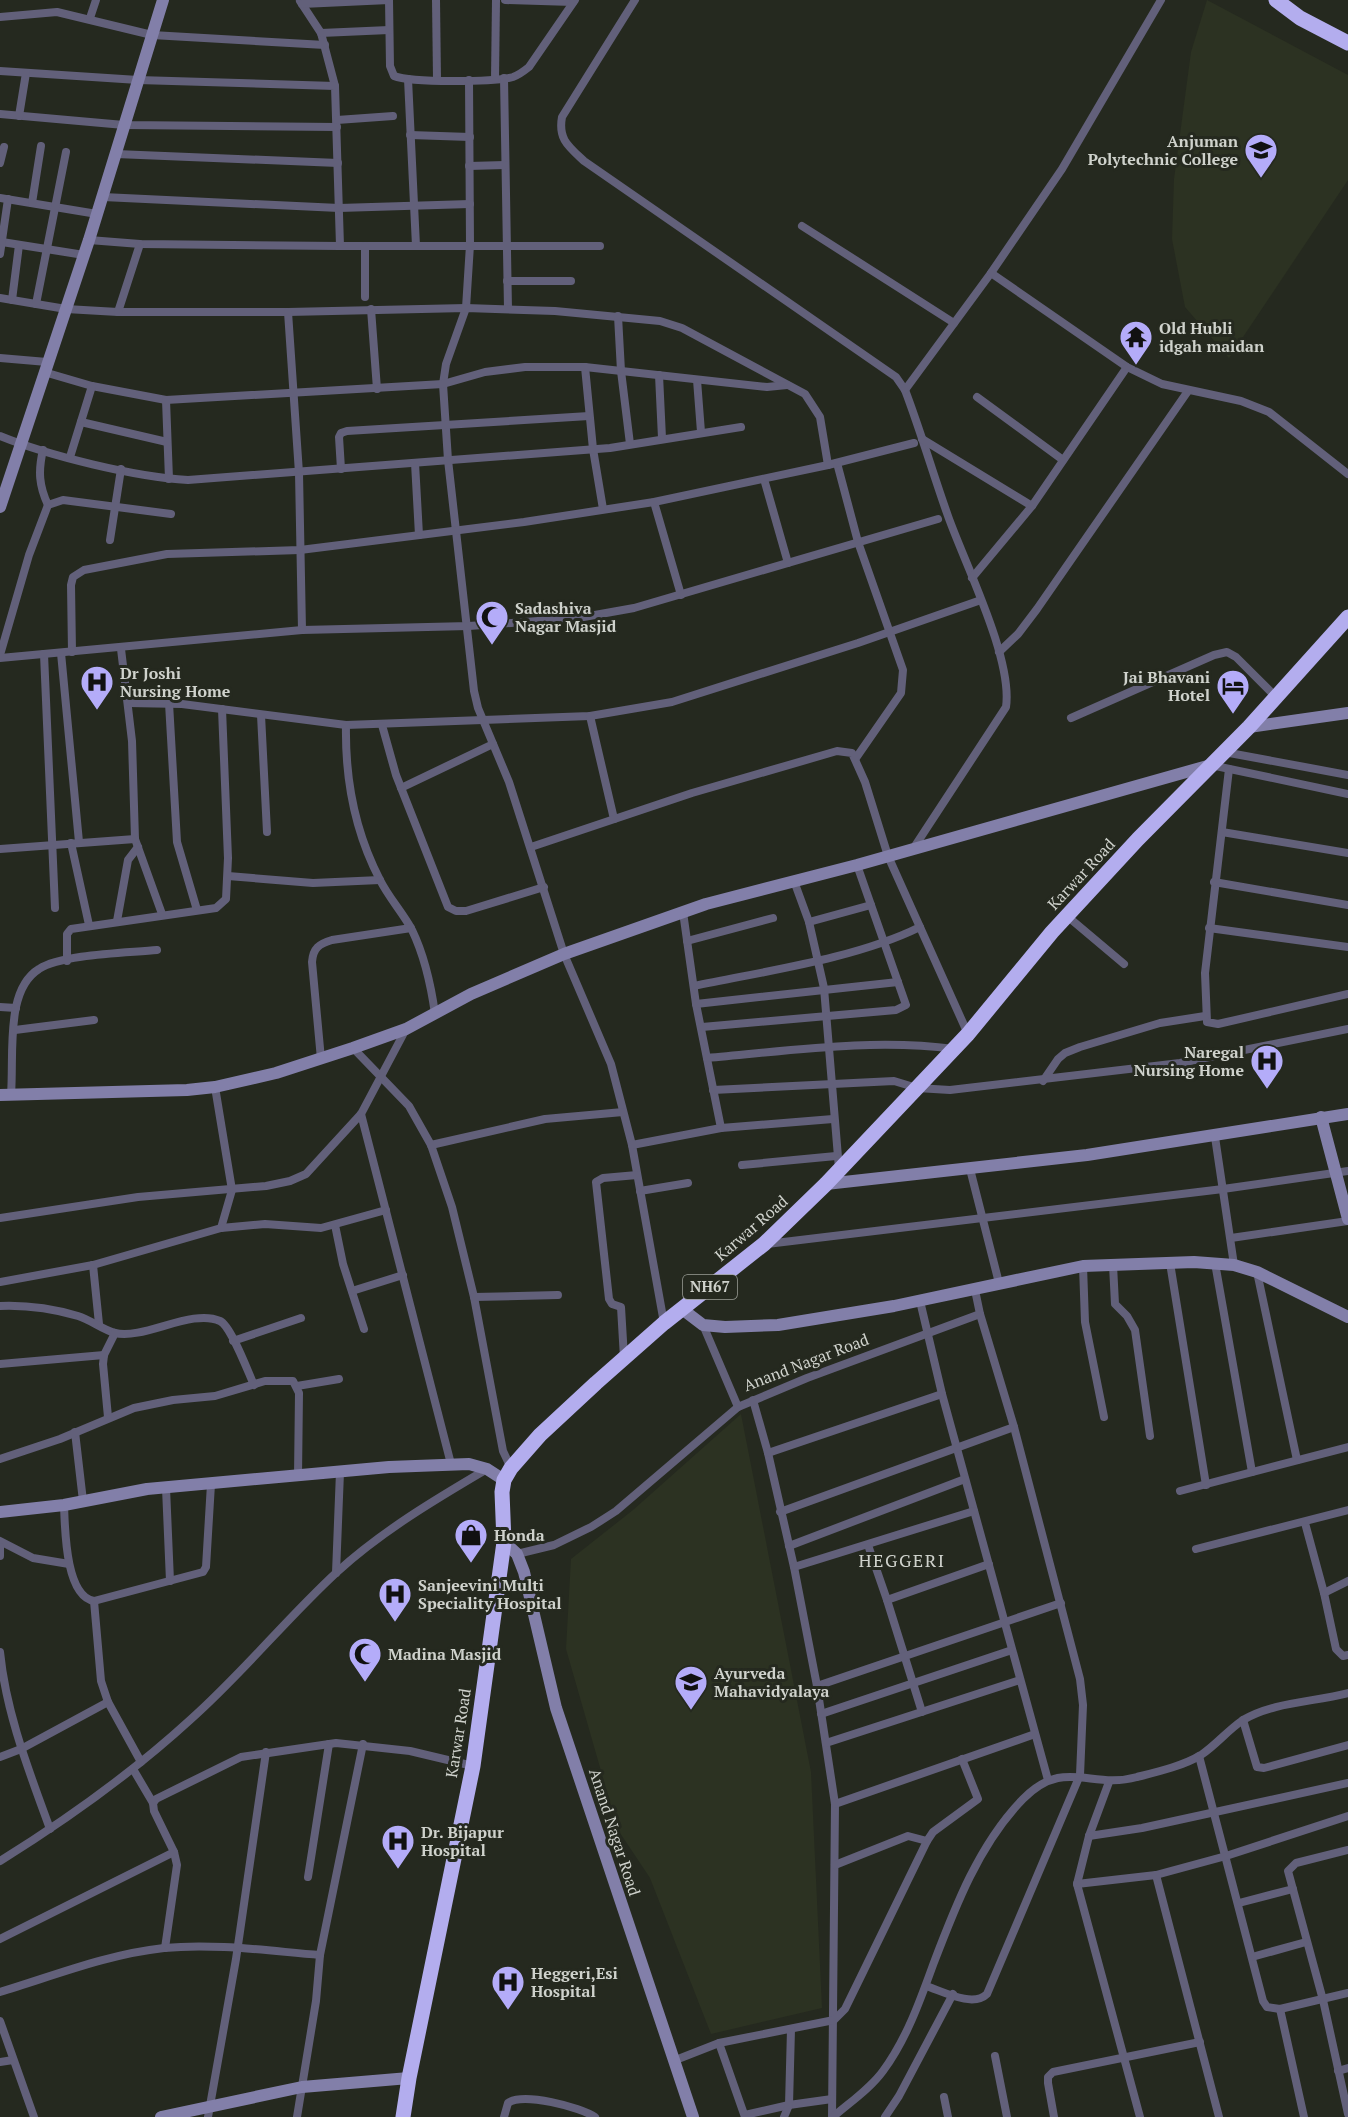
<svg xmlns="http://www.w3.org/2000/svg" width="1348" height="2117" font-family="'PT Serif',serif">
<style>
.built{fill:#2c3222}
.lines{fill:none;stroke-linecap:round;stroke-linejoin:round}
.street{stroke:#62607a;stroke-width:8}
.secondary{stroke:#827fa9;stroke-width:12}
.highway{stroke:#b3adee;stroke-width:15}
.labels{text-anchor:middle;stroke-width:6;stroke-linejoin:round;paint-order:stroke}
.shield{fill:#25291f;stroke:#9c9f98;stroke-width:1.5}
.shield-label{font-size:15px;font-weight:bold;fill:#cfd2cc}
.poi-label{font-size:16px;font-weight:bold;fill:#cfd2cc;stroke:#25291f;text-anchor:start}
.street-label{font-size:16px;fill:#cfd2cc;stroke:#25291f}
.neighbourhood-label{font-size:18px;letter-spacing:1.5px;fill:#cfd2cc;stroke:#25291f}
</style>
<rect width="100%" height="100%" fill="#25291f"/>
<!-- built -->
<g class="built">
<path d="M1207 0 1348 75V180L1229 358 1185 307 1172 239 1174 179 1191 52Z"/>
<path d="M741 1414 811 1772 822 2008 711 2034 650 1878 618 1830 566 1649 571 1559 633 1510Z"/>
</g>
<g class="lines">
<!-- street -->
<g class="street">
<path d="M436 0 437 79"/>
<path d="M505 0 573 2"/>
<path d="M635 0 562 117C558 139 568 146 584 161L896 377 905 390C921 432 933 474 948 516 965 564 1013 659 1006 707L913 849"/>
<path d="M300 1 321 33 335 86"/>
<path d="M302 4 389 0 390 66 394 76C411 83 495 82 513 77 519 75 524 71 529 67L575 0"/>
<path d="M0 17 57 12 152 35 325 45"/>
<path d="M90 18 96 0"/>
<path d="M321 33 389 30"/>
<path d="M0 71 138 80 335 86 340 246"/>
<path d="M504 78 508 309"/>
<path d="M408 79 416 246"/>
<path d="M495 79 496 0"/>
<path d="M469 80 470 245 466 308 446 364 443 384 448 460 474 691 478 708 509 782 564 954 611 1064 632 1145 664 1323"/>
<path d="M0 114 124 125 337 127"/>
<path d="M19 116 26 73"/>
<path d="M337 120 393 116"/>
<path d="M410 135 470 137"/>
<path d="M116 154 338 163"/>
<path d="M0 163 4 147"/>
<path d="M469 166 505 165"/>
<path d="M103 197 339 208 470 204"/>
<path d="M0 198 97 214"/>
<path d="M32 203 41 146"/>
<path d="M802 226 954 323"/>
<path d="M89 240 140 244 340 246H600"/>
<path d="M2 242 84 255"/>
<path d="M365 246V297"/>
<path d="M0 254 8 199"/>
<path d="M991 273 1127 367 1162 384 1241 401 1269 412 1348 474"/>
<path d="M507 281H571"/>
<path d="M0 298 66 309 118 312H288L466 308 555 311 660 321 682 328 805 394 820 417 828 465"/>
<path d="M12 300 19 245"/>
<path d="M36 304 66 152"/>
<path d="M371 309 377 389"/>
<path d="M118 312 140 244"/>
<path d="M288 312 299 473 302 630"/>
<path d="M618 316 621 371 630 444"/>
<path d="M0 358 47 362"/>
<path d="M585 367 593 449 603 509"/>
<path d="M44 372 92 386 166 400 443 384 485 372 525 367H585L767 387 787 385"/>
<path d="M659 375 662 438"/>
<path d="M697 380 701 432"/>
<path d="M905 390 991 273 1062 169 1161 0"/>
<path d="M977 397 1063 460"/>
<path d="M166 400 169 479"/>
<path d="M81 422 167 442"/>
<path d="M0 436C49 456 135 477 188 480L610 448 741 427"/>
<path d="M922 439 1032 506"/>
<path d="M43 450C38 471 39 486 48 505"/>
<path d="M70 457 92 386"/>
<path d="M415 463 419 535"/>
<path d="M837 463 858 542 903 670 901 693 856 758"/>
<path d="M341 469 339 437 341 433 347 431 589 416"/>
<path d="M764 479 788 563"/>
<path d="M654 502 681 595"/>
<path d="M110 540 121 469"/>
<path d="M972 578 1032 506 1127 367"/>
<path d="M121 649 132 741 135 839 162 914"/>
<path d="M72 652 71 585 73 577 84 570 167 554 300 550 524 522 654 502 828 465 914 443"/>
<path d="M999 652 1018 634 1037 609 1188 391"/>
<path d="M61 653 79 842"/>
<path d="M44 654 55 908"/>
<path d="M0 655 29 555 48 505 63 500 171 514"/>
<path d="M0 658 302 630 469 626 578 618 634 608 938 519"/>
<path d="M128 703 182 704 346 725 590 716 672 702 858 643 981 600"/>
<path d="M169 703 177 842 197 910"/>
<path d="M261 715 267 832"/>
<path d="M590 716 614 819"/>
<path d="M1071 718 1214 655 1227 652 1236 657 1276 697"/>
<path d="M346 725C345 779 355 832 380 880 389 898 403 913 412 930 425 957 431 985 435 1014"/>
<path d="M382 725 396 775 448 907 456 911H466L544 887"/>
<path d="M1224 752 1348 775"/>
<path d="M1211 765 1348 794"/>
<path d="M1229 769 1205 973 1207 1022 1218 1024 1348 994"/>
<path d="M401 788 493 744"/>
<path d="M1222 832 1348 853"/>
<path d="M71 843 89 925"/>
<path d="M531 847 692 793 837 751 852 753 865 782 888 856 968 1034"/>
<path d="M0 849 135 839"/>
<path d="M228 876 313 883 380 880"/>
<path d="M794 881 809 922 824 988 839 1169"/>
<path d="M1214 882 1348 905"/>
<path d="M683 912 696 1004 721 1128"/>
<path d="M1067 916 1124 964"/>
<path d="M117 921 128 860 138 847"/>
<path d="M809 922 871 905"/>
<path d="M1209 928 1348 947"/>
<path d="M687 941 773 918"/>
<path d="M67 961V934L71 929 216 908 226 899 228 858 222 709"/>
<path d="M694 986C765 971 855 959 920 927"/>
<path d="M696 1004 898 982"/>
<path d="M0 1007 16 1008"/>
<path d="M702 1027 896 1010 906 1005 857 865"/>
<path d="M15 1030 94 1020"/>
<path d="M353 1048 409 1106 431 1145 452 1207 474 1297 503 1451 511 1468"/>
<path d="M707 1058C788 1051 873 1038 954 1049"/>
<path d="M321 1059 312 962C313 948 319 944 332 940L411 928"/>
<path d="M1043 1081 1058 1059 1065 1053 1080 1047 1160 1023 1205 1016"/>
<path d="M215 1087 232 1190 221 1228"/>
<path d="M713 1090 894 1081 917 1088 950 1090 1180 1063 1348 1029"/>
<path d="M11 1095C13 1067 10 1035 16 1007 19 993 26 977 39 969 62 954 128 953 157 950"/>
<path d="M361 1114 451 1464"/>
<path d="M1215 1137 1234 1265"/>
<path d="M431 1145 545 1119 623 1112"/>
<path d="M632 1145 721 1128 833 1119"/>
<path d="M742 1165 836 1156"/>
<path d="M970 1169 999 1283"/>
<path d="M640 1191 688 1183"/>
<path d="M0 1218 138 1197 266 1186 290 1181 306 1174 361 1114 406 1029"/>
<path d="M335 1225 343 1264 364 1329"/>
<path d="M1231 1238 1348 1221"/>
<path d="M767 1244 1223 1189 1348 1171"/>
<path d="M1170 1263 1206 1485"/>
<path d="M1215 1263 1252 1472"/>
<path d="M93 1265 99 1324"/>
<path d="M1113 1265 1115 1304 1127 1316 1135 1330 1150 1436"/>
<path d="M1083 1266 1085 1322 1104 1417"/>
<path d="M1257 1272 1297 1460"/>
<path d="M0 1282 93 1265 221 1228 265 1224 321 1228 386 1210"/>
<path d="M352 1291 403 1275"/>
<path d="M474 1297 558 1295"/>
<path d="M920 1301 942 1394 1048 1780"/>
<path d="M0 1306C25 1305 54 1309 78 1316 91 1320 103 1330 115 1333 144 1340 192 1308 220 1321 231 1326 248 1372 254 1385"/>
<path d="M703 1325 738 1407"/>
<path d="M233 1341 301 1318"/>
<path d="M624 1358 621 1307 612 1304 609 1299 596 1182 603 1178 637 1175"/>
<path d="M0 1364 104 1355"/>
<path d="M297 1386 339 1379"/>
<path d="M753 1400 768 1453 794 1567 817 1686 835 1804 832 2117"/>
<path d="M108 1417 103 1364 104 1355 115 1333"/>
<path d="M75 1432 83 1501"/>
<path d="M768 1453 942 1394"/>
<path d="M0 1459 60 1439 134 1408 173 1400 215 1396 265 1381H293L299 1393 298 1476"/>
<path d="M166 1488 170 1581"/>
<path d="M1180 1491 1348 1447"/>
<path d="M64 1505C65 1527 65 1596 94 1601L203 1572 206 1567 211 1484"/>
<path d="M780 1512 1014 1427"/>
<path d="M1305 1523 1324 1593 1336 1649 1343 1656 1348 1655"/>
<path d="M0 1541 33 1558 69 1564"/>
<path d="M868 1545 887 1600 989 1564"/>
<path d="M789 1546 965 1479"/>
<path d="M0 1547V1556"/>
<path d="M1196 1549 1348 1510"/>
<path d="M517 1554 554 1545 591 1527 616 1511 738 1407 807 1378 980 1314 975 1290"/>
<path d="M794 1567 974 1511"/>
<path d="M336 1573 340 1472"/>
<path d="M1324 1593 1348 1581"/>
<path d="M887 1600 922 1712"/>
<path d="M94 1601 101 1681 108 1702 141 1762"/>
<path d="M0 1652C6 1713 29 1771 50 1829"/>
<path d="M817 1686 1061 1603"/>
<path d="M821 1714 1012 1650"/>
<path d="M1243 1720 1257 1767 1264 1768 1348 1745"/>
<path d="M826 1743 1020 1680"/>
<path d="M1199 1756 1263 2001 1267 2007 1280 2009 1348 1993"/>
<path d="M0 1757 21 1749 108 1702"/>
<path d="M133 1769 153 1803"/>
<path d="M1109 1782 1089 1836 1077 1884 1140 2117"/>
<path d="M835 1804 1035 1734"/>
<path d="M1089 1836 1142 1828 1348 1783"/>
<path d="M1348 1850 1296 1863 1288 1871 1323 2000 1348 2114"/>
<path d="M0 1861C66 1820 132 1773 190 1720 242 1674 286 1619 337 1572 382 1531 436 1499 487 1469"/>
<path d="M835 1865 908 1836 927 1841"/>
<path d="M1156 1875 1219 2117"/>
<path d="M308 1877 329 1744"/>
<path d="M1077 1884 1156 1875 1226 1856 1348 1816"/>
<path d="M1239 1903 1293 1889"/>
<path d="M0 1939 174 1852"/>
<path d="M165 1948 177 1865 174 1852 154 1811 153 1803 156 1799 241 1757 336 1743 410 1751 473 1766"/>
<path d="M1252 1957 1306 1942"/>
<path d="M926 1986C942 1991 973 2008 987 1994L1080 1775 1083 1705 1080 1679 1014 1427 980 1314"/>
<path d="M0 1992C53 1976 108 1954 164 1948 215 1943 269 1951 320 1955"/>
<path d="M1280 2009 1304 2117"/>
<path d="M0 2021 34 2117"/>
<path d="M719 2043 745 2117"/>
<path d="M995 2056 1007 2117"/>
<path d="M673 2061 719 2043 834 2020 845 2009 927 1841 933 1832 978 1799 962 1759"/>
<path d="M0 2062 13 2060"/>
<path d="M1338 2071 1348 2068"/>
<path d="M944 2097 948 2117"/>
<path d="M745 2115 789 2105 832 2099"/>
<path d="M208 2117 236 1959 266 1752"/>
<path d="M297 2117 316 2001 320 1955 363 1744"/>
<path d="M504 2117 508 2103C523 2092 580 2107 595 2117"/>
<path d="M784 2117 789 2105 791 2029"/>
<path d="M833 2117C849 2103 870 2089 883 2071 906 2040 920 2001 933 1965 955 1907 979 1844 1023 1799 1064 1757 1091 1790 1137 1777 1157 1772 1183 1766 1201 1755 1216 1745 1228 1730 1243 1720 1273 1702 1314 1702 1348 1693"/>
<path d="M885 2117 899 2096 953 1994"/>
<path d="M1054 2117 1048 2083V2077L1053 2072 1200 2042"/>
</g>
<!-- secondary -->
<g class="secondary">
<path d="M0 507 89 240 163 0"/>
<path d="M1249 727 1348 713"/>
<path d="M0 1095 187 1090 215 1087 276 1073 353 1048 406 1029 471 994 564 954 706 904 857 865 1211 765"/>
<path d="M1321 1117 1348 1219"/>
<path d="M826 1184 1087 1155 1348 1114"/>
<path d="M682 1309 703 1325 725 1327 778 1325 894 1306 1083 1266 1194 1262 1234 1265 1257 1272 1348 1317"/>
<path d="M0 1512 64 1505 147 1489 389 1467 469 1464 487 1469 504 1480"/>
<path d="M504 1542 517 1554 524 1572 556 1708 693 2117"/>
<path d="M161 2117 302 2087 409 2078"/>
</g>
<!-- highway -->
<g class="highway">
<path d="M1276 0 1300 18 1348 43"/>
<path d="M403 2117 409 2078 473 1766 504 1542 502 1492 504 1480 511 1468 540 1435 596 1383 664 1323 764 1244 826 1184 968 1034 1052 932 1138 839 1249 727 1348 617"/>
</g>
</g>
<!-- icons -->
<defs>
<g id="university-pin" transform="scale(1.725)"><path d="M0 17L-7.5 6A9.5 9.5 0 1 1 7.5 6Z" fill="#b4acf9" stroke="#25291f"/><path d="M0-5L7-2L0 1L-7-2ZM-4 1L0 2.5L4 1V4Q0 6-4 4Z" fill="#111"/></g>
<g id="temple-pin" transform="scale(1.725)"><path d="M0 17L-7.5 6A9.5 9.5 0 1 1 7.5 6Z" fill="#b4acf9" stroke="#25291f"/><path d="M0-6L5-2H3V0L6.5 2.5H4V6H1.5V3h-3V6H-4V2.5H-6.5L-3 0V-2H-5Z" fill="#111"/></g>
<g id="mosque-pin" transform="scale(1.725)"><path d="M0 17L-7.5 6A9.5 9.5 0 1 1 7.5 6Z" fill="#b4acf9" stroke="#25291f"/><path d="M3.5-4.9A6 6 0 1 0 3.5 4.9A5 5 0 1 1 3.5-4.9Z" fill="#111"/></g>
<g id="hospital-pin" transform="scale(1.725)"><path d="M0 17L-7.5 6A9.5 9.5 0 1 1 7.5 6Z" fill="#b4acf9" stroke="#25291f"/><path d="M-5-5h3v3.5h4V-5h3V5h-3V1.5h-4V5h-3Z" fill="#111"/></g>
<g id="hotel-pin" transform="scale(1.725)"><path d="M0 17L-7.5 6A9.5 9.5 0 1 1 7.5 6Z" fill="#b4acf9" stroke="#25291f"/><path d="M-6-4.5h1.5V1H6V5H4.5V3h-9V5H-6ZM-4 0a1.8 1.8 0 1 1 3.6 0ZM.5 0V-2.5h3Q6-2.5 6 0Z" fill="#111"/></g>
<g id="shop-pin" transform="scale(1.725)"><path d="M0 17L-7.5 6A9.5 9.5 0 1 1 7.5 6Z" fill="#b4acf9" stroke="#25291f"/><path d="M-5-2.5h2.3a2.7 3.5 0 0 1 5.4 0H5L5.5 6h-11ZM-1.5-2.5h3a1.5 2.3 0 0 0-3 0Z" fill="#111"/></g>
</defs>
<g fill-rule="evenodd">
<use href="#university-pin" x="1261" y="150"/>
<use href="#temple-pin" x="1136" y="337"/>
<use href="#mosque-pin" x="492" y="617"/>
<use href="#hospital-pin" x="97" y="682"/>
<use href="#hotel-pin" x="1233" y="686"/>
<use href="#hospital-pin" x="1267" y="1061"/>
<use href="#shop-pin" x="471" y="1535"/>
<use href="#hospital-pin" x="395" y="1594"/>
<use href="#mosque-pin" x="365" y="1654"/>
<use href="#university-pin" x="691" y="1682"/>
<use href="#hospital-pin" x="398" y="1841"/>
<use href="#hospital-pin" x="508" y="1982"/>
</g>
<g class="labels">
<!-- shield labels -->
<rect class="shield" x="683" y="1275" width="54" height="24" rx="4.5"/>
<g class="shield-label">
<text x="710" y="1292">NH67</text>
</g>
<!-- poi labels -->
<g class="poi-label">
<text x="1238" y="147" text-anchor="end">Anjuman<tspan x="1238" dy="18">Polytechnic College</tspan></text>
<text x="1159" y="334">Old Hubli<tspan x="1159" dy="18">idgah maidan</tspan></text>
<text x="515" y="614">Sadashiva<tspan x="515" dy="18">Nagar Masjid</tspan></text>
<text x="120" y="679">Dr Joshi<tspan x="120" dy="18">Nursing Home</tspan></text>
<text x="1210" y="683" text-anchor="end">Jai Bhavani<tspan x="1210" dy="18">Hotel</tspan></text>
<text x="1244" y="1058" text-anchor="end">Naregal<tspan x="1244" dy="18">Nursing Home</tspan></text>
<text x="494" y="1541">Honda</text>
<text x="418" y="1591">Sanjeevini Multi<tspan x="418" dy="18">Speciality Hospital</tspan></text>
<text x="388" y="1660">Madina Masjid</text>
<text x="714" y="1679">Ayurveda<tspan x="714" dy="18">Mahavidyalaya</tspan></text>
<text x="421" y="1838">Dr. Bijapur<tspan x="421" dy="18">Hospital</tspan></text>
<text x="531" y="1979">Heggeri,Esi<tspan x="531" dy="18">Hospital</tspan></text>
</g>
<!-- street labels -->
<g class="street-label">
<text transform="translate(1081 874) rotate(-47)" y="6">Karwar Road</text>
<text transform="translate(751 1228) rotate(-41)" y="6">Karwar Road</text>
<text transform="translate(806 1362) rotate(-21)" y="6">Anand Nagar Road</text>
<text transform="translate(458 1733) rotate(-81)" y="6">Karwar Road</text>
<text transform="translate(615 1832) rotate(72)" y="6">Anand Nagar Road</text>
</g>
<!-- neighbourhood labels -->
<g class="neighbourhood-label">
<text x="902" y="1567">HEGGERI</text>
</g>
</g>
</svg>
